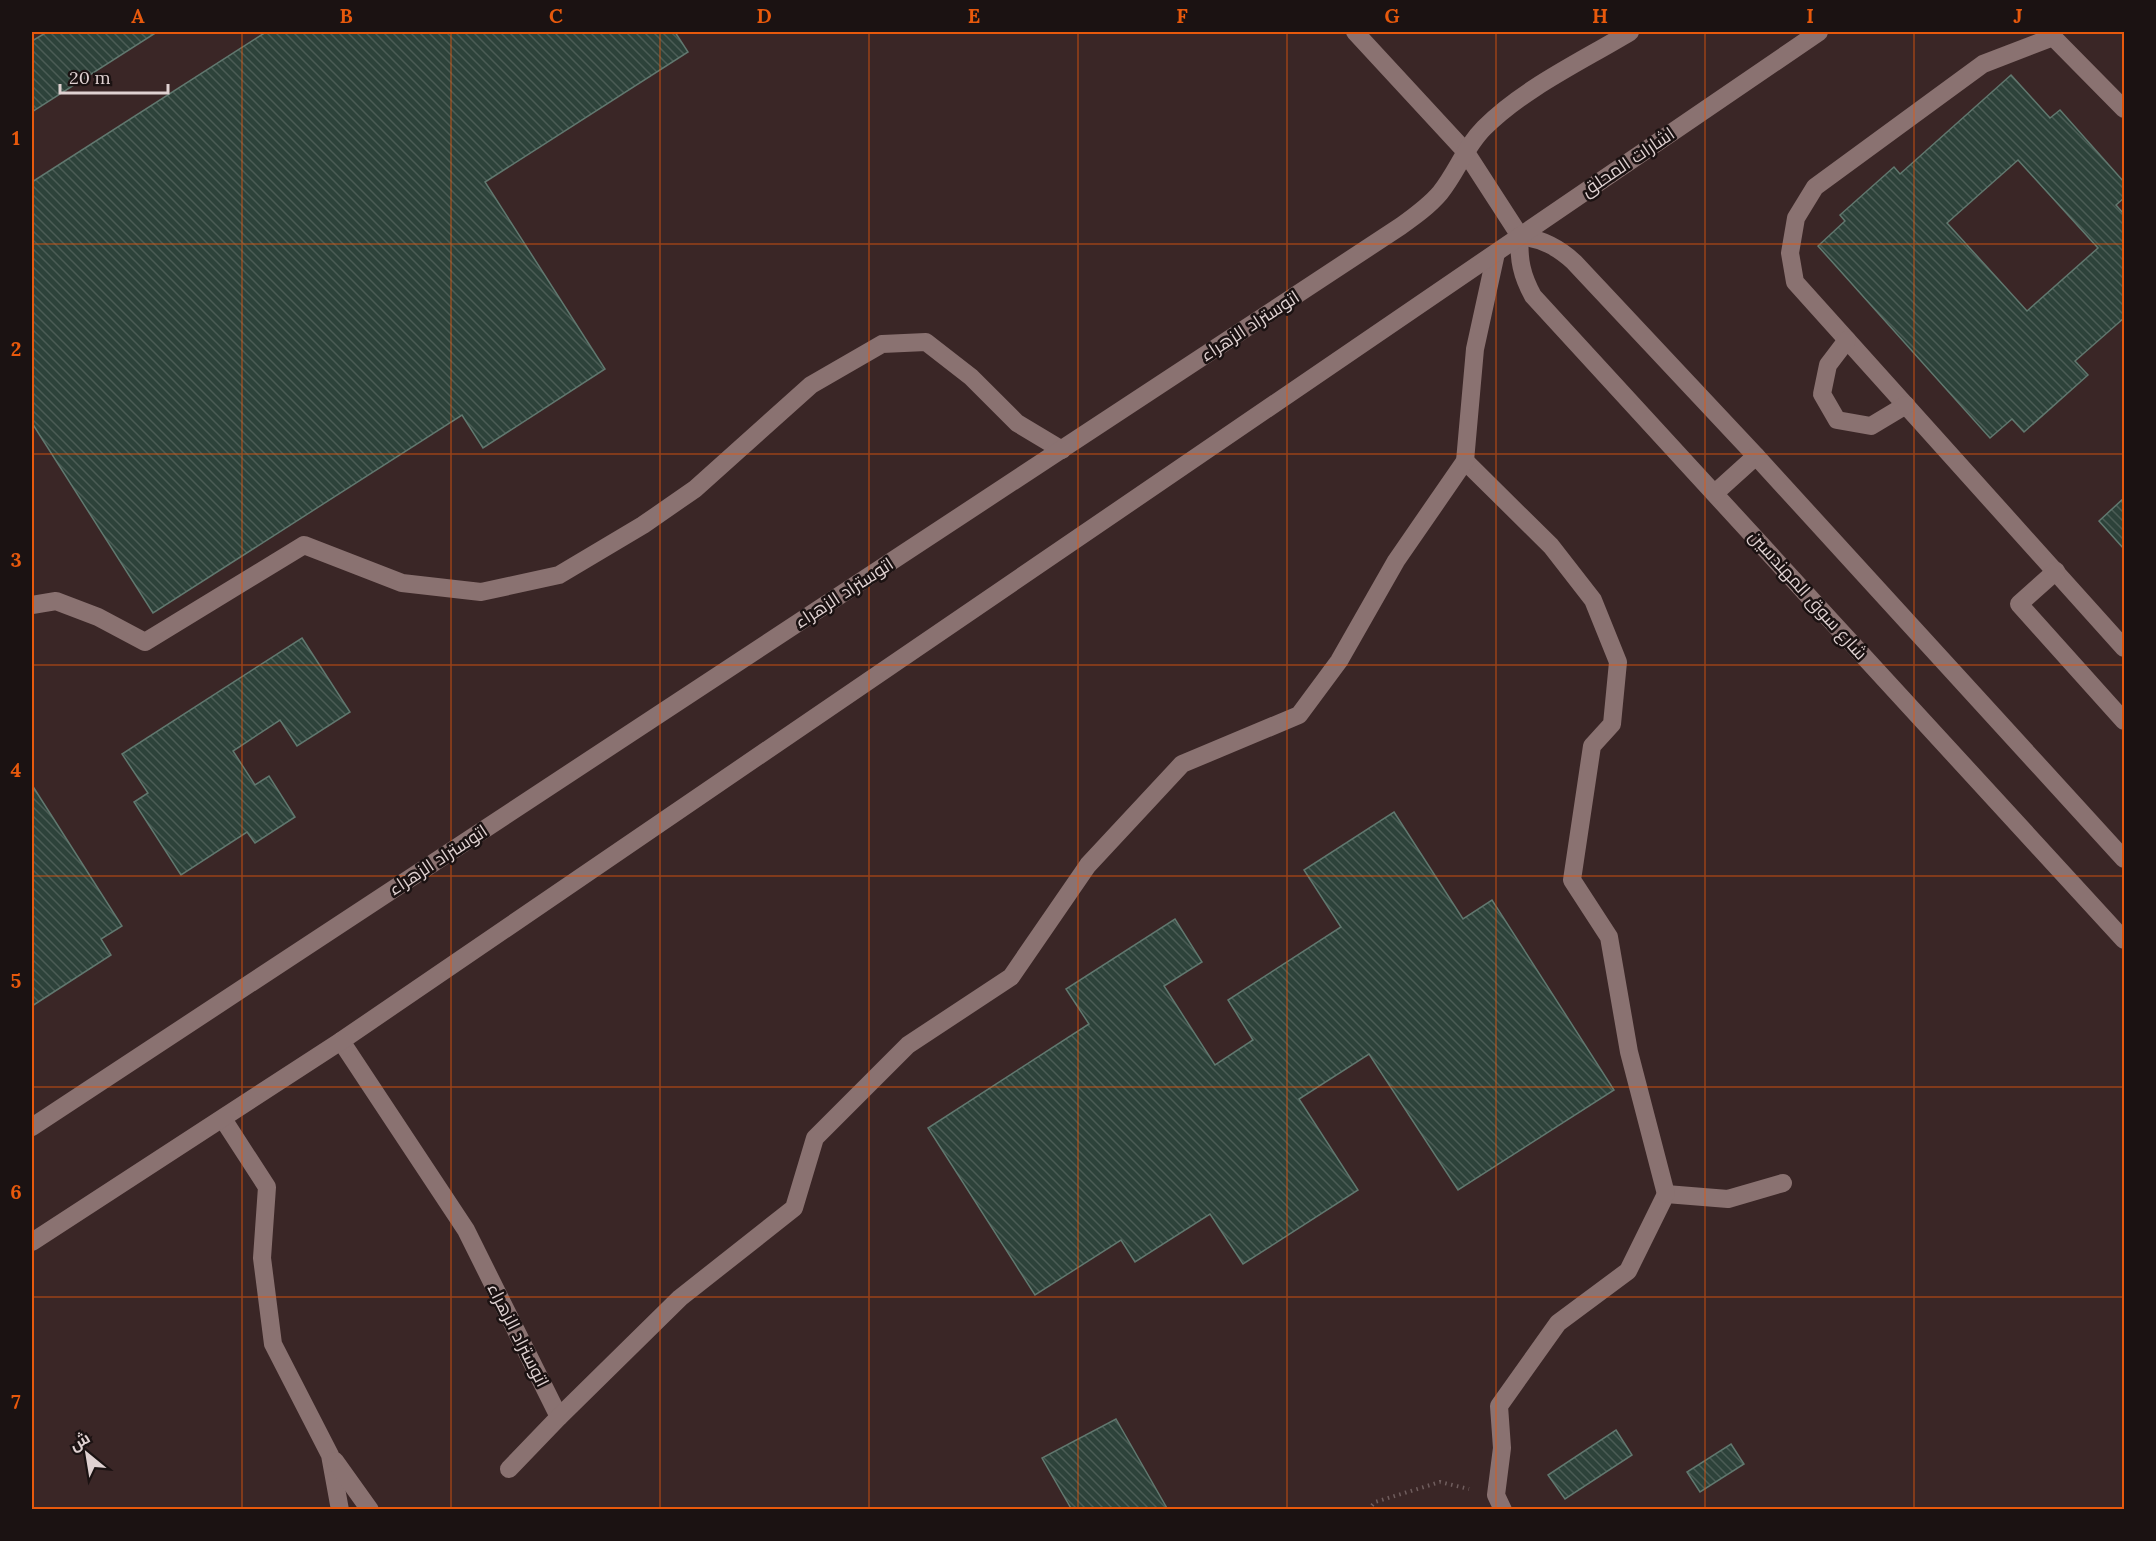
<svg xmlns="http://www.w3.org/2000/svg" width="2156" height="1541" font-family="Lora,Cairo,serif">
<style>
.building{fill:url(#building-back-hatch);stroke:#61786f;stroke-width:1.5;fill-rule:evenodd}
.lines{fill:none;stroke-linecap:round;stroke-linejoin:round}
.path{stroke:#705e5e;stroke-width:4;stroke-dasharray:1.5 4.5;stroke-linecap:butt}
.lane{stroke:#8a7271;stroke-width:18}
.street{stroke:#8a7271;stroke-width:18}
.secondary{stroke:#8a7271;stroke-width:18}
.grid{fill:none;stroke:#e8590c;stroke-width:1.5;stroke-opacity:0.55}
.labels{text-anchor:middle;stroke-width:5;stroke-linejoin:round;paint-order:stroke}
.street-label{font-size:18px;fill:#dfd1d1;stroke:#1b1212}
.neatline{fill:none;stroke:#e8590c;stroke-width:2}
.grid-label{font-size:20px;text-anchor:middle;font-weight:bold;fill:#e8590c}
</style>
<defs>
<pattern id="building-back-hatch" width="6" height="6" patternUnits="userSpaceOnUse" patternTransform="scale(1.5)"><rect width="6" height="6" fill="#2d423a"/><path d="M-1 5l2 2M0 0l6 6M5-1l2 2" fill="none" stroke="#4b5c55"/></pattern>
</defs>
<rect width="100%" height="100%" fill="#3a2626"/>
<!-- building -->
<g class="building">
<path d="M47 32H157L32 112V41Z"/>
<path d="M266 32H675L688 52 485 182 605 369 483 448 462 415 153 613 32 423V182Z"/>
<path d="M2011 75 2050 118 2060 110 2124 182V198L2116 205 2124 214V318L2075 361 2088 375 2024 432 2012 419 1990 438 1818 246 1845 221 1840 215 1894 167 1900 174ZM2018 160 2098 248 2027 311 1947 223Z"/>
<path d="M2124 498V549L2099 521Z"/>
<path d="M302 638 350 712 297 746 280 720 233 751 255 785 269 776 295 817 255 843 247 832 181 875 134 802 148 793 122 754Z"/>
<path d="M32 785 122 926 101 939 111 955 32 1006Z"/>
<path d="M1394 812 1463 919 1492 900 1614 1090 1458 1190 1369 1054 1299 1099 1358 1190 1243 1264 1210 1214 1135 1262 1121 1240 1035 1295 928 1128 1089 1024 1066 989 1175 919 1202 962 1164 986 1215 1065 1253 1040 1228 1000 1341 927 1304 870Z"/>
<path d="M1116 1419 1168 1510H1072L1042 1458Z"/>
<path d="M1616 1430 1632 1455 1565 1499 1548 1475Z"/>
<path d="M1731 1444 1744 1464 1700 1492 1687 1472Z"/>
</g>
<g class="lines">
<!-- path -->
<path class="path" d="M1368 1510 1375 1502 1440 1482 1469 1489"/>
<!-- lane -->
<g class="lane">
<path d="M2124 109 2053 37 1983 64 1815 187 1796 218 1790 253 1795 282 2124 648"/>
<path d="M223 1119 267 1187 262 1258 273 1344 330 1455 340 1510"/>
<path d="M335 1461 370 1510"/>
<path d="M1503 1510 1496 1495 1502 1448 1499 1406 1558 1323 1628 1271 1666 1194 1728 1199 1783 1183"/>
</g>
<!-- street -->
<g class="street">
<path d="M1847 340 1828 365 1822 394 1837 420 1871 426 1906 405"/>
<path d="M1465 461 1551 546 1593 600 1618 662 1612 724 1592 746 1572 880 1609 937 1629 1052 1666 1194"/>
<path d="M2056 571 2019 604 2124 721"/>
<path d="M32 605 56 601 98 617 145 642 304 545 402 583 481 592 559 575 643 525 695 489 811 385 882 344 926 342 971 377 1017 423 1062 450"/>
<path d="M341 1041 466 1230 559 1417"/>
<path d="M509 1469 559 1417 680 1298 794 1208 815 1138 908 1045 1011 977 1088 865 1182 764 1299 715 1339 661 1396 561 1465 461 1475 349 1496 253"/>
</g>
<!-- secondary -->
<g class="secondary">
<path d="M1355 32 1465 151 1520 236"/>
<path d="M1520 236C1518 259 1522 276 1533 296L2124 940"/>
<path d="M1520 236C1542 239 1558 247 1574 262L1756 456 2124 859"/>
<path d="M1715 493 1756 456"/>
<path d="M32 1127 1401 226C1415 216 1429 206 1440 193 1457 172 1465 147 1484 128 1524 88 1582 61 1630 32"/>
<path d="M32 1242 341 1041 1819 32"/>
</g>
</g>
<!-- grid -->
<path class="grid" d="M242 32V1510M451 32V1510M660 32V1510M869 32V1510M1078 32V1510M1287 32V1510M1496 32V1510M1705 32V1510M1914 32V1510M32 244H2124M32 454H2124M32 665H2124M32 876H2124M32 1087H2124M32 1297H2124"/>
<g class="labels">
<!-- street labels -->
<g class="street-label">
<text transform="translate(1628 162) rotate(-34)" y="6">اشارات المحلق</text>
<text transform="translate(1250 326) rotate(-33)" y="6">اتوستراد الزهراء</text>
<text transform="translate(844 593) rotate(-33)" y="6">اتوستراد الزهراء</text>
<text transform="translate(1808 595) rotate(48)" y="6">شارع سوق المهندسين</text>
<text transform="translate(438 860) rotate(-33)" y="6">اتوستراد الزهراء</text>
<text transform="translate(518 1335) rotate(63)" y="6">اتوستراد الزهراء</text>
</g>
</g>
<!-- border -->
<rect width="2156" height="1541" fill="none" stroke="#1b1212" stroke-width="66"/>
<!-- north arrow -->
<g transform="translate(87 1454) rotate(330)" stroke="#1b1212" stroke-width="4.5" paint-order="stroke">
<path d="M0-4.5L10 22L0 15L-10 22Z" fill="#dfd1d1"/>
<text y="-9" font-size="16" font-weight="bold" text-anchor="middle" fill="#dfd1d1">ش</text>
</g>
<!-- scale -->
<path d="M60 84v9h108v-9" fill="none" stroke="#dfd1d1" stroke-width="3"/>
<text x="69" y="84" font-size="18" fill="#dfd1d1" stroke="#1b1212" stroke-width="4.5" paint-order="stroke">20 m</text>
<rect x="33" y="33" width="2090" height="1475" class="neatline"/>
<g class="grid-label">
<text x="138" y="23">A</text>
<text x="346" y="23">B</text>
<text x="556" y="23">C</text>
<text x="764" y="23">D</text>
<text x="974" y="23">E</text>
<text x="1182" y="23">F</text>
<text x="1392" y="23">G</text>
<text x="1600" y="23">H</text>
<text x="1810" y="23">I</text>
<text x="2018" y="23">J</text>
<text x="16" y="145">1</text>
<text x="16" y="356">2</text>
<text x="16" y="567">3</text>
<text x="16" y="777">4</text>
<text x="16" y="988">5</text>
<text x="16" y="1199">6</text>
<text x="16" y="1409">7</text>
</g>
</svg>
